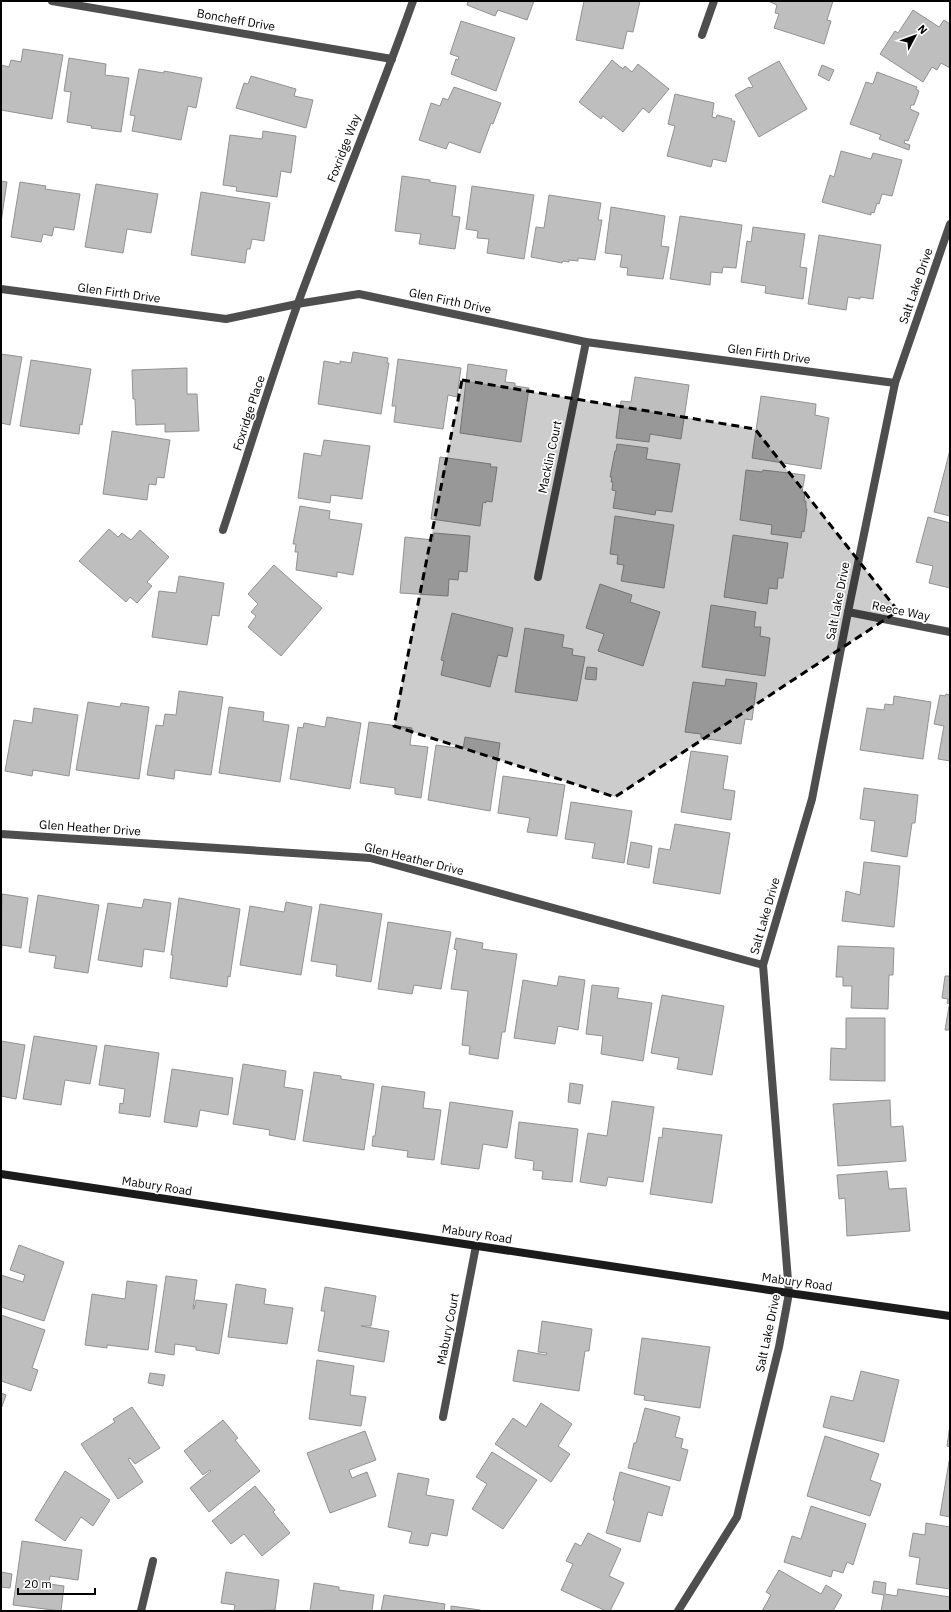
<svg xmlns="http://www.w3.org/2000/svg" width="951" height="1612" font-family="'IBM Plex Sans',sans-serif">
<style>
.building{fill:#bebebe;stroke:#929292}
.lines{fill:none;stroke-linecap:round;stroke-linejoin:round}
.street{stroke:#4e4e4e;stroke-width:8}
.secondary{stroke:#1b1b1b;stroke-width:8}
.marked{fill:#000;fill-opacity:0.2;stroke:#000;stroke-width:3;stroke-dasharray:8 5;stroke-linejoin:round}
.labels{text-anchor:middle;stroke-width:3.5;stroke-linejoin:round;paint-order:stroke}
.street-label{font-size:12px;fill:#000;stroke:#fff}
</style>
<rect width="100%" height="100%" fill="#fff"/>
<!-- building -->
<g class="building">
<path d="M468 1H534L527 20 498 10 495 16 467 5Z"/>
<path d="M584 1H640L633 32 627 31 623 49 576 40Z"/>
<path d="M768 1H833L827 20 831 21 824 44 774 28 779 14 775 13 777 5Z"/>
<path d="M913 10 939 27 944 20 950 24V68L941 63 937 70 932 67 923 82 880 54 895 31 898 33Z"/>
<path d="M461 21 515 38 496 91 451 74 456 59 458 60 459 57 450 54Z"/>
<path d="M23 49 63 55 52 119 1 110V65L9 67 11 60 21 62Z"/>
<path d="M69 58 106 64 105 75 129 78 121 132 91 128 92 126 67 122 71 92 64 91Z"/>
<path d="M612 60 623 69 625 66 632 72 638 64 669 89 649 113 643 108 623 132 603 116 601 119 579 102Z"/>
<path d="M779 61 807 109 759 137 735 95 749 87 750 88 753 87 748 78Z"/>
<path d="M822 65 834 70 829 81 818 75Z"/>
<path d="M139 69 164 73V71L202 78 196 108 188 106 181 140 132 131 135 116 130 115Z"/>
<path d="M877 72 917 87 916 89 919 91 914 105H911L910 109 919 113 908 141 905 140 904 143 910 145 909 150 879 139 881 135 850 124 866 82 873 84Z"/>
<path d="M251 76 296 89 294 96 313 100 306 128 236 108 244 83 248 84Z"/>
<path d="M454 87 501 103 493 124 491 123 480 153 449 142 446 149 419 140 431 103 440 106 443 98 448 100Z"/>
<path d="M675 94 714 103 712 117 716 118 717 115 732 119 731 121H735L726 162 713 159 711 167 667 156 675 126 668 124Z"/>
<path d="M263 131 296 136 291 173 281 171 277 197 236 191 237 187 223 185 230 135 262 139Z"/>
<path d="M841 151 871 159 873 153 902 160 892 196 882 194 879 204 877 203 874 213 871 212V215L822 202 830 175 834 177Z"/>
<path d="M402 176 430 180V182L456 186 452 216 460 217 455 249 419 244 421 234 395 231Z"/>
<path d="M1 181 7 182 1 222Z"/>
<path d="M20 182 46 186 45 189 80 194 74 230 54 227 52 236 43 234 41 242 11 237Z"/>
<path d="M96 184 158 194 151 233 127 229 123 253 85 247Z"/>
<path d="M472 186 534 195 524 259 487 253 489 239 477 238 478 231 466 229Z"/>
<path d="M201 192 270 203 264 241 252 239 250 249H247L245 263 191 255Z"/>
<path d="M549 195 601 203 598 220H602L595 260 578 258V261L569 260V262L563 261 562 263 531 257 536 227 544 228Z"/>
<path d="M611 207 665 216 661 246 669 247 663 279 627 275 628 268 620 267 622 255 605 253Z"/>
<path d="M680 216 742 225 736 268 723 267 722 273 711 272 710 285 670 279Z"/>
<path d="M753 227 805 234 800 267 807 268 803 299 765 293 766 286 741 282 747 241 751 242Z"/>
<path d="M819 235 881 245 873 299 860 297V299L848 297 846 310 808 304Z"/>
<path d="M353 352 388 358 387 363H389L381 414 318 404 324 361 340 364V361L351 363Z"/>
<path d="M1 354 22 357 10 425 1 423Z"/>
<path d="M398 359 461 368 457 397 448 395 443 429 394 422 396 406H392Z"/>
<path d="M31 360 91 369 82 425 80 424 79 434 20 426Z"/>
<path d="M468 364 507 370 505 382 515 383V386L529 388 521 442 460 433Z"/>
<path d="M187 368V394H197L199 431 165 432V424L136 425 135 399H133L132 370Z"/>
<path d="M635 377 689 385 681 439 650 434 649 442 616 438 621 401 631 402Z"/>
<path d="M761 396 816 404 815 415 829 418 821 469 752 458Z"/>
<path d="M112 431 170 440 164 478 157 477 156 485 149 484 147 500 103 494Z"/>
<path d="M324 440 370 446 362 499 331 495 330 503 298 498 304 453 321 456Z"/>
<path d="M617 444 648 448 646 459 680 464 672 512 656 510 655 515 613 508 616 491 612 490 613 482H611L612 477H610L615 451H616Z"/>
<path d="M950 450V516L934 512Z"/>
<path d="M440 457 491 464 490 467H497L492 502 486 501V503L483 502 480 526 431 519Z"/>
<path d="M746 470 762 472 763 470 805 475 802 492H805L804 501H806V508L807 509 804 532 802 531 801 538 771 534 772 525 740 520Z"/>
<path d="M300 506 330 511 329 519 362 524 353 575 337 572V577L296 570 298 552H295L296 544H293Z"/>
<path d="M615 516 674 525 664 588 621 581 624 565 617 564 618 555 610 554Z"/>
<path d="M928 517 950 523V588L929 583 933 566 916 562Z"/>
<path d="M109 529 118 537 122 533 131 540 140 530 169 557 147 582 152 586 137 603 130 597 126 602 79 561Z"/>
<path d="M434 533 470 536 467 572 459 571 458 580 449 579 448 596 400 593 405 537 433 540Z"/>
<path d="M733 535 788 543 783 578H778L777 589 769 588 767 604 724 597Z"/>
<path d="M274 565 322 608 281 656 248 627 256 616 251 612 258 604 248 594Z"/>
<path d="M179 576 224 583 219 616 212 615 207 645 152 637 159 591 176 593Z"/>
<path d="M600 584 632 595 630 602 660 612 643 666 598 651 604 634 586 628Z"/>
<path d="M711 605 756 612 754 627H761L760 636 770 638 765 676 702 667Z"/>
<path d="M452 613 513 628 507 657 498 655 490 687 441 675 444 661 441 660Z"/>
<path d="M525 628 564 635 562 647 573 649 572 655 585 657 577 701 515 692Z"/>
<path d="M587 667 597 668 596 680 585 679Z"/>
<path d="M726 679 757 683 752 720 745 719 741 744 701 738V734L685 732 693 682 725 686Z"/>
<path d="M179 691 223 697 211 775 175 770 174 779 147 775 156 725 163 726 165 714 176 715Z"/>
<path d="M946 694 950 695V761L938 759 944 726 934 724 940 695 945 696Z"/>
<path d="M894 696 931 702 923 759 860 750 867 708 884 710 885 704 893 705Z"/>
<path d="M88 702 120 707 121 703 149 707 139 779 76 770Z"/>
<path d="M229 707 264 712 263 721 289 725 280 782 219 773Z"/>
<path d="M34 708 78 715 69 776 33 770 32 776 5 771 14 720 32 723Z"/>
<path d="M327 717 361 723 350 789 290 779 298 727 303 728 304 723 325 727Z"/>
<path d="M369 722 412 728 410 745 428 747 421 798 395 794V788L360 783Z"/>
<path d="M465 737 500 743 490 811 428 800 436 745 463 749Z"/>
<path d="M691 751 728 756 723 789 735 791 731 820 681 812Z"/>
<path d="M503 776 565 785 557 836 527 832 530 818 498 813Z"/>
<path d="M864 788 918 795 915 823H912L907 857 871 851 875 821 860 819Z"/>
<path d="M571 802 632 811 624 863 592 858 595 843 565 839Z"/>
<path d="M675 824 730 833 720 894 653 883 659 848 670 850Z"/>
<path d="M631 842 652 846 649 868 627 864Z"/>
<path d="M864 862 900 866 894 927 842 921 846 891 860 895Z"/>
<path d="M2 894 28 898 21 948 2 945 1 954Z"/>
<path d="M38 895 99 905 88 973 54 968 56 956 29 952Z"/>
<path d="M179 898 240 909 230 977 228 976 227 987 170 978 173 955H171Z"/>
<path d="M144 899 171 903 164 952 144 949 142 967 98 960 108 903 142 908Z"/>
<path d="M286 902 312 907 301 975 240 965 250 906 284 912Z"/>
<path d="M320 904 382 914 371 982 336 976 337 965 311 961Z"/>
<path d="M388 922 451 932 441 989 414 985 412 994 378 989Z"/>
<path d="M456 938 483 943 482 949 517 954 505 1032H502L498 1059 469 1054 470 1046 462 1045 468 991 451 989 457 950 454 949Z"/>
<path d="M838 946 894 948 893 975H889L888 1009 851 1008 852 986H843V977H836Z"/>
<path d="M559 976 585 980 578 1030 558 1026 555 1044 514 1038 523 980 557 986Z"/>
<path d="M945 976H950V1004L947 1003 948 999 942 998Z"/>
<path d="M592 985 619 988 617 998 652 1003 643 1061 601 1054 603 1036 586 1034Z"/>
<path d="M662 995 724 1006 712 1075 677 1069 679 1058 651 1053Z"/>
<path d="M949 1006H950V1030H945Z"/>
<path d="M846 1018H885V1081L830 1080 831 1048 846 1049Z"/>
<path d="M34 1036 97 1046 90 1084 65 1080 61 1105 23 1099Z"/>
<path d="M1 1041 25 1045 16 1099 1 1096Z"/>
<path d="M105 1045 159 1053 150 1117 119 1113 120 1103 123 1104 125 1089 99 1085Z"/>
<path d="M243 1064 286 1071 284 1087 303 1090 295 1140 269 1135 270 1130 233 1124Z"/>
<path d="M172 1069 233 1078 228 1115 200 1110 197 1127 164 1122Z"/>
<path d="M314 1072 341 1076V1079L374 1084 364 1150 303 1141Z"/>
<path d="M570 1083 583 1085 580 1104 568 1102Z"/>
<path d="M382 1086 425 1092 423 1108 441 1110 434 1160 407 1157 408 1151 372 1146 373 1136H375Z"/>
<path d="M890 1100 891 1127 903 1126 906 1161 838 1166 833 1104Z"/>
<path d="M612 1101 654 1107 643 1182 608 1177 606 1186 580 1182 588 1133 607 1136Z"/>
<path d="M450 1102 513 1111 507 1148 483 1144 479 1169 441 1164Z"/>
<path d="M519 1122 578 1129 572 1182 542 1179 543 1171 533 1170 534 1161 515 1158Z"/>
<path d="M663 1128 722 1135 712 1203 650 1194 659 1137 662 1138Z"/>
<path d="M887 1171 889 1189 906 1188 910 1231 847 1236 845 1198 839 1199 837 1175Z"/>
<path d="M19 1245 64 1262 44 1321 1 1307V1275L23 1282 25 1275 10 1270Z"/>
<path d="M166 1276 197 1280 193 1309H194L196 1300 227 1304 219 1354 196 1350V1347L175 1344 174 1355 155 1352Z"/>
<path d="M127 1281 157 1285 148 1350 107 1345V1348L85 1345 92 1294 125 1299Z"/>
<path d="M236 1284 266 1289 264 1304 293 1308 287 1344 228 1337Z"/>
<path d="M325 1287 376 1296 371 1326H361L389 1331 384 1362 318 1351 325 1311H321Z"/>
<path d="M1 1315 45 1330 32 1368 38 1370 31 1391 1 1381Z"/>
<path d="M542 1321 592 1329 589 1351H585L579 1391 513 1381 518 1350 546 1355 547 1353 538 1352Z"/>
<path d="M642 1338 710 1347 700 1408 644 1400 645 1396 634 1394Z"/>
<path d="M317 1360 354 1366 350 1395 366 1397 361 1426 309 1419Z"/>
<path d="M861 1371 899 1380 884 1442 823 1427 831 1396 853 1401Z"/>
<path d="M150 1373 165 1375 163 1386 148 1383Z"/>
<path d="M1 1393 6 1395 1 1409Z"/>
<path d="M541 1403 572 1424 558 1446 570 1454 551 1482 495 1444 513 1418 526 1427Z"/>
<path d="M132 1407 160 1448 135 1464 130 1458 128 1459 143 1482 118 1499 81 1444 115 1422 113 1419Z"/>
<path d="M645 1408 680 1417 675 1437 683 1439 681 1448 688 1450 680 1481 628 1468 634 1443H636Z"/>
<path d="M223 1420 238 1438 235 1440 260 1471 209 1512 190 1488 211 1471 210 1470 203 1475 184 1451Z"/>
<path d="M950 1425V1447L947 1446Z"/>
<path d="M365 1431 376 1460 349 1470 352 1478 367 1472 376 1496 330 1513 307 1453Z"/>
<path d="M825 1436 879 1454 870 1480 881 1484 870 1516 807 1496Z"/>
<path d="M492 1452 537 1480 503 1529 472 1509 487 1484 476 1477Z"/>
<path d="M950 1456V1517L940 1515Z"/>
<path d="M65 1471 110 1500 93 1526 81 1517 65 1541 35 1520Z"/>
<path d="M620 1472 670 1487 662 1516 648 1512 640 1542 606 1533 615 1501 613 1500Z"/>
<path d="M398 1473 429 1479 426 1495 454 1500 447 1536 431 1533 428 1546 409 1543 412 1532 388 1527Z"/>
<path d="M255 1486 275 1510 273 1512 290 1533 262 1556 244 1534 231 1544 212 1521Z"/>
<path d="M811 1506 866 1524 853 1565 847 1562 843 1573 833 1570 831 1577 784 1562 792 1536 801 1539Z"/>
<path d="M926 1523 950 1527V1589L916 1584 920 1558 909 1556 913 1533 925 1535Z"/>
<path d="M588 1533 621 1549 609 1576 624 1583 610 1611H606L561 1590 573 1564 566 1561 575 1543 581 1546Z"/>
<path d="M22 1541 82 1550 78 1580 50 1576 49 1584 64 1586 61 1611 13 1605Z"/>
<path d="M779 1570 821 1594 826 1585 842 1595 833 1611H762L771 1595 766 1592Z"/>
<path d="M1 1572 12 1574 10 1588 1 1587Z"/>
<path d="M226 1572 279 1580 275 1610 234 1611 235 1605 221 1603Z"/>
<path d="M874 1581 886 1583 885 1594 897 1596 898 1589 950 1597V1611H881L884 1595 872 1593Z"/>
<path d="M314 1583 339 1587V1590L374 1595 372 1611H310Z"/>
<path d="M384 1595 445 1604 444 1611H381Z"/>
<path d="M451 1606 480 1610 483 1611H451Z"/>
</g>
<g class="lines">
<!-- street -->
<g class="street">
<path d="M52 1 392 59"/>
<path d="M702 35 714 1"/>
<path d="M1 289 226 319 297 304 359 294 586 342 895 383"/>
<path d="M223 530C248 454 271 378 298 303 335 202 377 103 413 1"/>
<path d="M538 577 586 342"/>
<path d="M848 612 950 632"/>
<path d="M1 834 370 858 763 965"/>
<path d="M443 1417 476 1246"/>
<path d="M141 1611 153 1561"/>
<path d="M678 1611 737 1517 779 1347 789 1293 763 965 812 799 848 612 895 383 950 224"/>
</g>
<!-- secondary -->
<path class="secondary" d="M1 1174 789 1293 950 1316"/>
</g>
<!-- marked area -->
<path class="marked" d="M462 380 755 429 898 611 615 797 394 726Z"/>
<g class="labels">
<!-- street labels -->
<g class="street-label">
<text transform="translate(236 20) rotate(10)" y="4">Boncheff Drive</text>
<text transform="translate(344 148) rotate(-69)" y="4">Foxridge Way</text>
<text transform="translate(916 286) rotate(-71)" y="4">Salt Lake Drive</text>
<text transform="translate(119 293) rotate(8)" y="4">Glen Firth Drive</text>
<text transform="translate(450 301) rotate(12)" y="4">Glen Firth Drive</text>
<text transform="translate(769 354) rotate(8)" y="4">Glen Firth Drive</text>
<text transform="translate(249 413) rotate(-72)" y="4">Foxridge Place</text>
<text transform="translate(550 457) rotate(-78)" y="4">Macklin Court</text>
<text transform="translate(838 601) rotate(-79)" y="4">Salt Lake Drive</text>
<text transform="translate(901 611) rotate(11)" y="4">Reece Way</text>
<text transform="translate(90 828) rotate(4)" y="4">Glen Heather Drive</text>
<text transform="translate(414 859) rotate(14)" y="4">Glen Heather Drive</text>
<text transform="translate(765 916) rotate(-74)" y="4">Salt Lake Drive</text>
<text transform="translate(157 1186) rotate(9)" y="4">Mabury Road</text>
<text transform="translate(477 1234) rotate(9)" y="4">Mabury Road</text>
<text transform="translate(797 1282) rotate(8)" y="4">Mabury Road</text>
<text transform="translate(448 1329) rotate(-79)" y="4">Mabury Court</text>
<text transform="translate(768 1333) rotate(-78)" y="4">Salt Lake Drive</text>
</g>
</g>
<!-- border -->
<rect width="951" height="1612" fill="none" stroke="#000000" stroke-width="4"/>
<!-- north arrow -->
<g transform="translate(915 36) rotate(49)" stroke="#ffffff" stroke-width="3" paint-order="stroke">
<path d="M0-3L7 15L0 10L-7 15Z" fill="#000000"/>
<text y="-6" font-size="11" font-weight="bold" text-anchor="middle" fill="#000000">N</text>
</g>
<!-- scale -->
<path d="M18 1588v6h77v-6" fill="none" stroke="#000000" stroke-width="2"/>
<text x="24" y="1588" font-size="12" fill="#000000" stroke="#ffffff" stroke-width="3" paint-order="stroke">20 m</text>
</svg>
